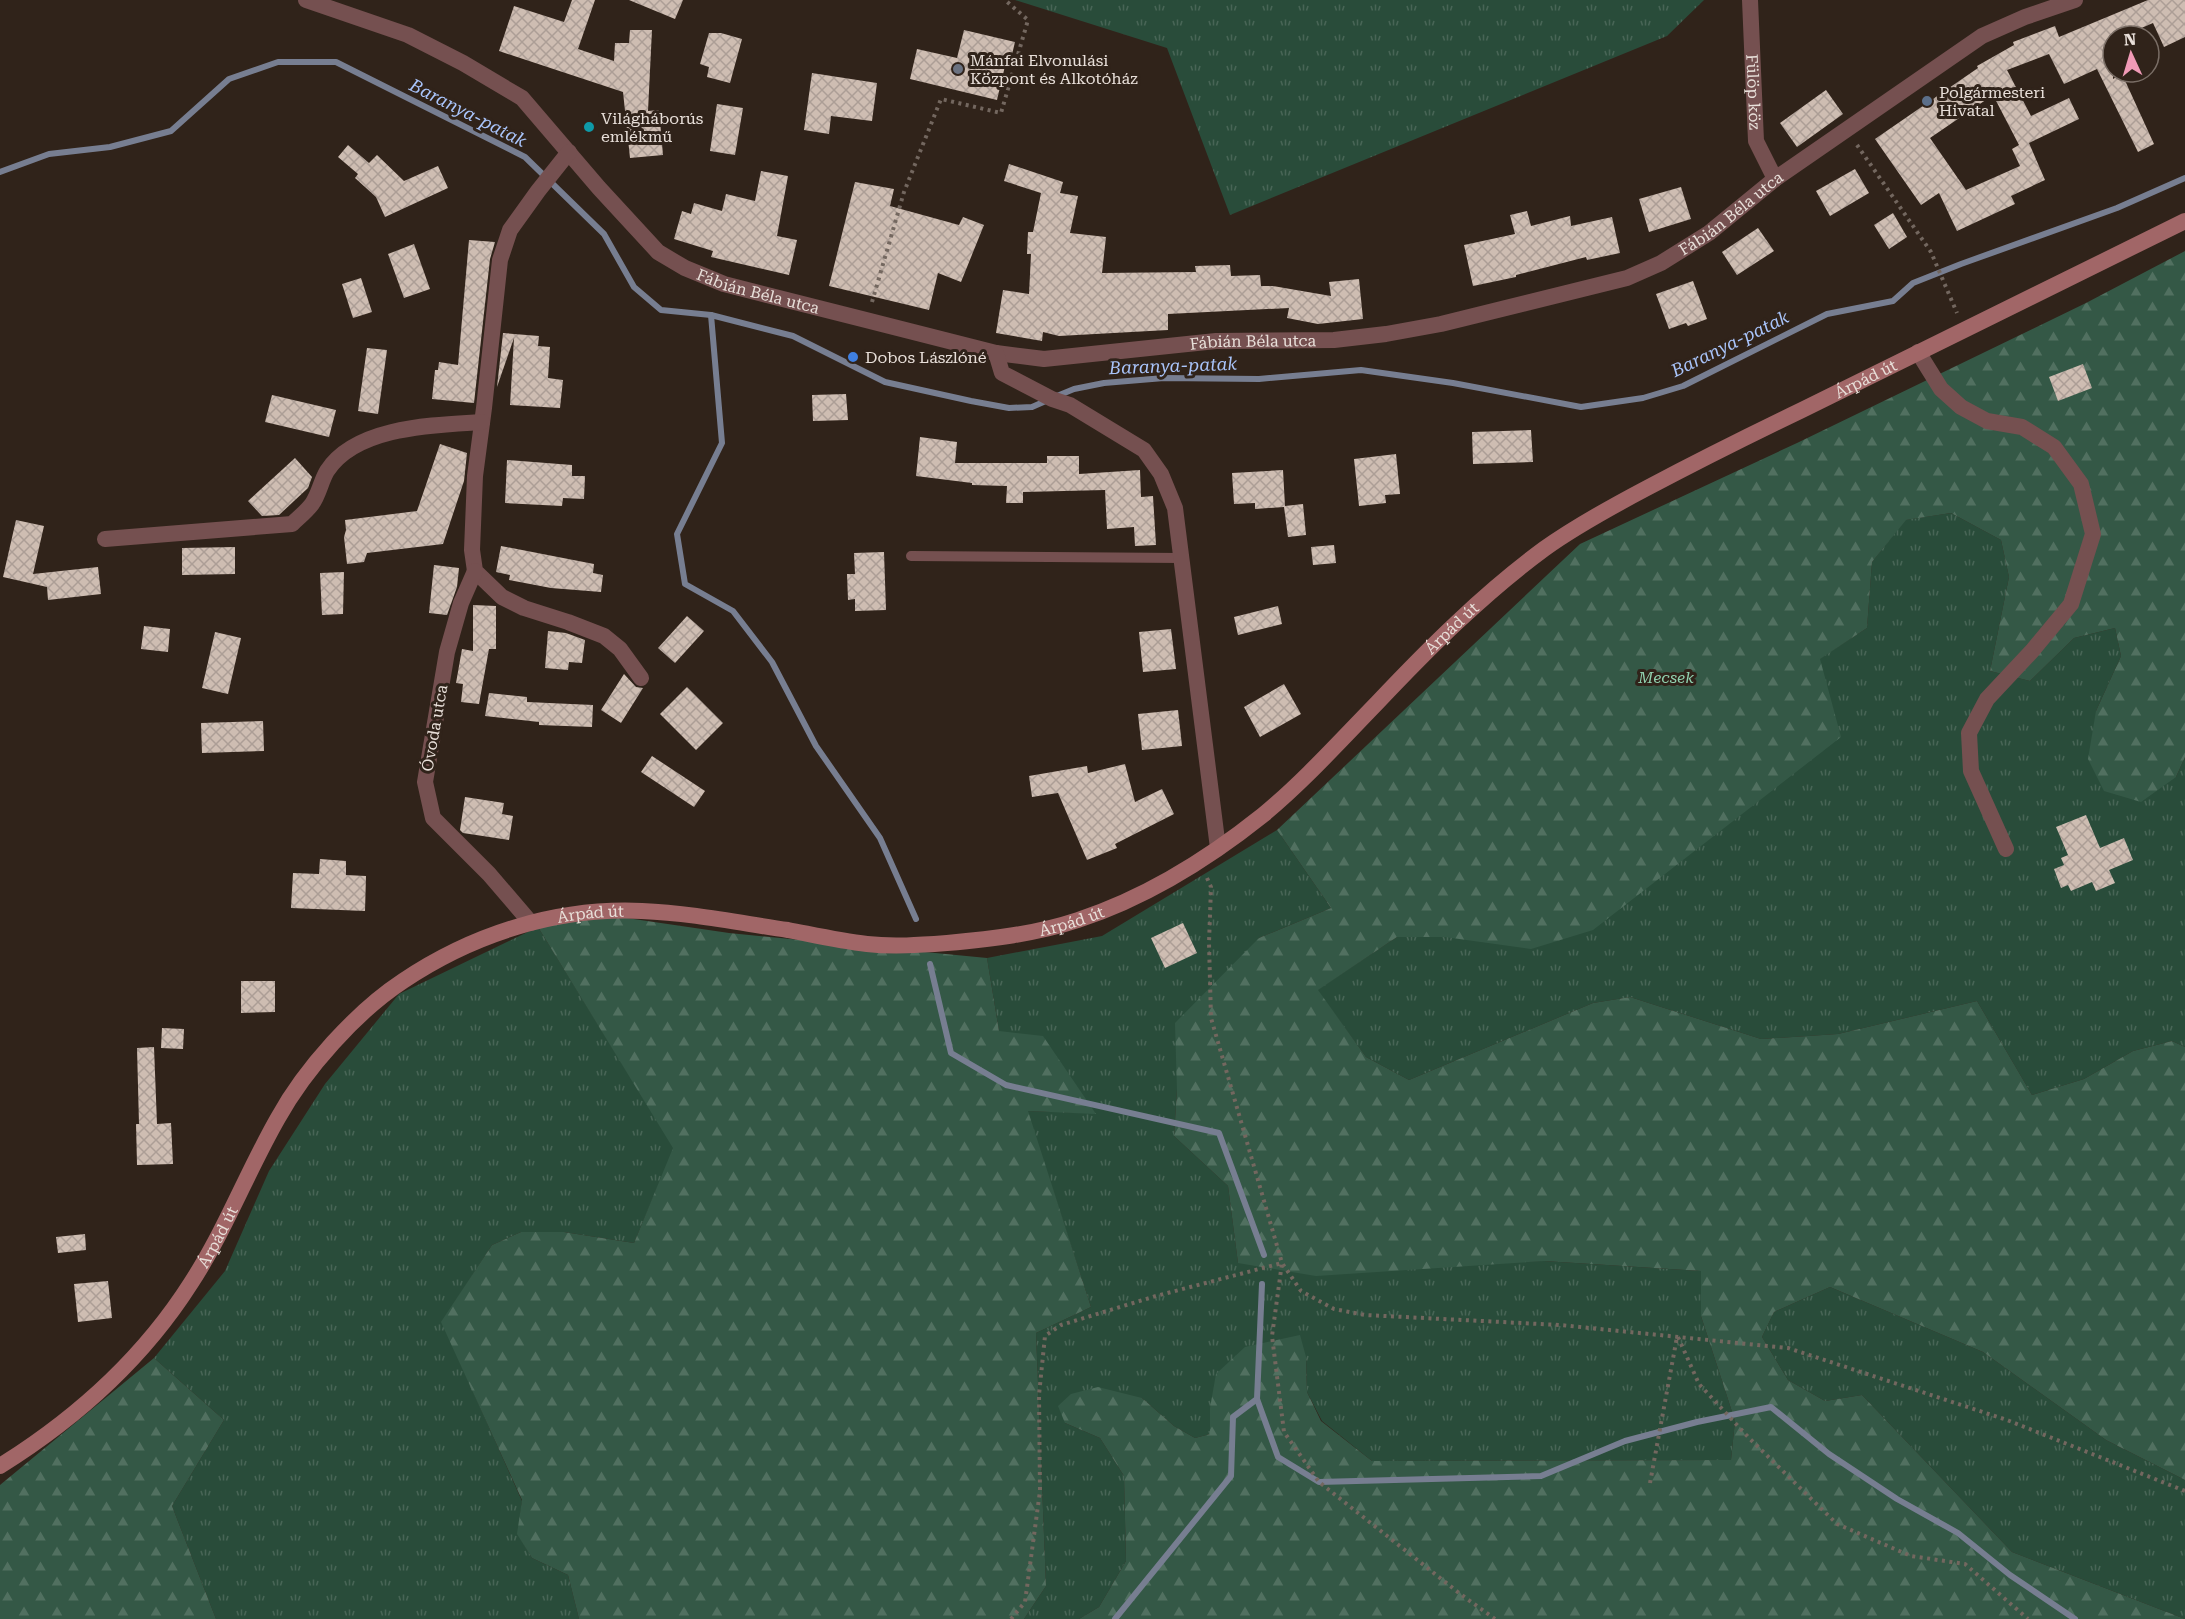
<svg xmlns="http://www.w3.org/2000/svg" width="2185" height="1619" font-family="'Roboto Serif',serif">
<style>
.grass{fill:url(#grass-tufts)}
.forest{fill:url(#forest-firs)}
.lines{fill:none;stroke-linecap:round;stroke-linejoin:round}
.stream{stroke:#777e91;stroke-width:6}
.building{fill:url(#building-cross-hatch);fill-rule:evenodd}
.path{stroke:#73675f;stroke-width:4;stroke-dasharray:3 4.5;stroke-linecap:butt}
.service{stroke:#755050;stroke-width:10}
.minor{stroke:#755050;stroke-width:16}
.secondary{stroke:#a16667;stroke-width:16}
.worship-dot{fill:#6b7280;stroke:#30231a;stroke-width:2}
.service-dot{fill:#5c6f8a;stroke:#30231a;stroke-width:2}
.culture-dot{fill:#0f9aa8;stroke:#30231a;stroke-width:2}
.shop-dot{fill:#3f7fe0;stroke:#30231a;stroke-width:2}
.labels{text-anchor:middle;stroke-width:6;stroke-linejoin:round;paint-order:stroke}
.poi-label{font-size:16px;fill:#e8dfd9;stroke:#30231a;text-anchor:start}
.street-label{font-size:16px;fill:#e8dfd9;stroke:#30231a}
.park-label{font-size:16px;font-style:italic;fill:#90d1af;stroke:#30231a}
.water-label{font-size:18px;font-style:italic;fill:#a9c4fa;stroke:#30231a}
</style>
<defs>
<pattern id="grass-tufts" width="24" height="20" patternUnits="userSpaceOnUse" patternTransform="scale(1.5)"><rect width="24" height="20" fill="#294c3a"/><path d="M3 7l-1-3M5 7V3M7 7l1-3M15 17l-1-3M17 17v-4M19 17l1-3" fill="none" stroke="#486556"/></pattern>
<pattern id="forest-firs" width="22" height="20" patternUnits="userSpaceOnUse" patternTransform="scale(1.5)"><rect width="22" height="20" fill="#345846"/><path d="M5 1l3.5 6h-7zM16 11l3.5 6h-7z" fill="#517060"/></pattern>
<pattern id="building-cross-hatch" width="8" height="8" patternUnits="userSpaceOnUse" patternTransform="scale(1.5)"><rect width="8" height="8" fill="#cebdb2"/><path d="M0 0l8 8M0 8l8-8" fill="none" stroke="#ac9e96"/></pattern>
</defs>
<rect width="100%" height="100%" fill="#30231a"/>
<!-- grass -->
<g class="grass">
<path d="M1015 0H1704L1667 36 1230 215 1167 48Z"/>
<path d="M1951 513 2001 540 2009 577 1990 671 2030 681 2074 638 2115 628 2121 656 2096 711 2176 777 2185 757V1047L2172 1041 2133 1051 2084 1079 2032 1095 1977 1001 1838 1034 1761 1039 1630 997 1593 1003 1409 1080 1366 1057 1317 990 1397 937H1445L1819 659 1867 628 1872 562 1905 520Z"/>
<path d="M1277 830 1331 908 1259 938 1177 1090 1174 1136 1228 1186 1238 1263 1544 1261 1701 1271V1316L1735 1421 1731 1460 1372 1461 1322 1421 1307 1392 1306 1357 1210 1408V1434L1195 1438 1174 1426 1142 1398 1065 1423 1100 1438 1124 1476 1126 1561 1099 1607 1079 1619H1024L1046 1586 1036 1333 1091 1307 1027 1111 1095 1113 999 1031 987 958 1102 936Z"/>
<path d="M538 927 674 1148 634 1243 564 1232H521L492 1245 442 1322 522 1501 518 1534 532 1558 568 1575 579 1619H216L172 1506 224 1420 154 1358 225 1271 269 1171 325 1084 399 994Z"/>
<path d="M1830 1287 1983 1352 2106 1440 2185 1480V1619L2012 1552 1862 1395 1825 1401 1788 1380 1762 1337 1774 1312Z"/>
</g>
<!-- forest -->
<g class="forest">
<path d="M2185 251V757L2176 777 2141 802 2104 791 2088 759 2096 711 2121 656 2115 628 2074 638 2030 681 1990 671 2009 577 2001 540 1951 513 1906 520 1872 562 1867 628 1820 659 1841 737 1593 930 1531 949 1445 937H1397L1318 990 1366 1057 1409 1080 1593 1003 1630 997 1761 1039 1838 1034 1977 1001 2032 1095 2084 1079 2133 1051 2172 1041 2185 1047V1480L2106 1440 1983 1352 1830 1287 1774 1312 1762 1337 1788 1380 1825 1401 1862 1395 2012 1552 2185 1619H1079L1099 1607 1126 1561 1124 1476 1100 1438 1065 1423 1058 1406 1071 1394 1098 1387 1142 1398 1174 1426 1195 1438 1210 1434V1408L1216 1374 1245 1347 1300 1335 1306 1357 1307 1392 1321 1421 1372 1461 1731 1460 1735 1421 1701 1316V1271L1544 1261 1316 1276 1238 1263 1228 1186 1174 1136 1177 1090 1175 1023 1259 938 1331 908 1277 830 1580 544 1797 443 2086 303Z"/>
<path d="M613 916 729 933 987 958 999 1031 1043 1036 1096 1114 1028 1111 1091 1307 1036 1333 1046 1586 1024 1619H579L568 1575 532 1558 517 1534 522 1500 441 1322 492 1245 521 1232H564L634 1243 673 1148 538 927Z"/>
<path d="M154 1358 224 1420 172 1506 216 1619H0V1485Z"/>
</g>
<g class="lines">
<!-- stream -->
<g class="stream">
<path d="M0 172 49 154 110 147 171 131 229 79 278 62H336L525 157 604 234 634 287 661 310 711 315 793 336 885 382 971 401 1009 408 1032 407 1048 400"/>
<path d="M711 315 722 443 677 534 685 584 733 611 772 662 816 746 880 838 916 919"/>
<path d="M1057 396 1074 389 1104 383 1164 378 1259 379 1361 370 1453 383 1581 407 1643 398 1683 386 1827 314 1893 301 1913 283 1961 264 2117 208 2185 178"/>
<path d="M930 964 951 1053 1006 1085 1219 1133 1264 1255"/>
<path d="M1262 1284 1257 1399 1278 1457 1319 1482 1541 1476 1625 1441 1697 1422 1771 1407 1829 1454 1897 1499 1958 1533 2010 1575 2075 1619"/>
<path d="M1115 1619 1231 1476 1233 1417 1257 1399"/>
</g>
</g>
<!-- building -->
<g class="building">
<path d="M572 0H595L578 49 614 61 615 43H629L630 30H652L648 111 659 110 663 155 630 158 623 92 499 51 514 6 564 22Z"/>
<path d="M629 0H683L675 19Z"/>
<path d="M2148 0H2185V37L2164 47 2153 23 2123 36H2113V79L2122 74 2154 144 2138 152 2097 69 2064 84 2049 54 2007 70 2031 116 2069 98 2079 119 2029 143 2045 180 2011 196 2015 204 1957 231 1939 193 1921 205 1875 139 1978 68 1977 66 2014 45 2013 42 2055 26 2059 37ZM1993 95 2019 145 2012 149 2020 166 1966 190 1930 138Z"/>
<path d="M964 30 1015 42 1009 67 1005 66 997 100 910 79 917 49 957 58Z"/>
<path d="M709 33H721L742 39 730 83 707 77 709 67 700 64Z"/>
<path d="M812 73 877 83 872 121 831 116 829 134 804 130Z"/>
<path d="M1826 90 1843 114 1797 147 1780 123Z"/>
<path d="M717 104 743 108 735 155 710 151Z"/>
<path d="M348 145 369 163 377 155 404 181 438 166 448 188 385 217 376 197 355 178 358 174 338 157Z"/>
<path d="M1009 164 1063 182 1060 193 1078 196 1070 233 1106 237 1102 273 1196 272 1195 266 1230 265 1231 276 1260 275 1261 286H1273L1331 296 1329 282 1359 279 1363 319 1318 324 1287 318 1289 308 1168 314V330L1059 336 1043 332 1042 341 996 333 1003 290 1029 294 1031 254H1027L1028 232H1033L1041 193 1004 181Z"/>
<path d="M1855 169 1869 193 1830 216 1816 191Z"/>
<path d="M761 171 788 176 777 236 797 240 789 275 711 257 713 251 674 239 682 211 691 214 694 203 722 211 726 194 755 201Z"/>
<path d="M855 182 894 189 890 206 959 225 963 217 984 225 961 282 938 273 929 310 829 286Z"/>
<path d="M1681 187 1691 219 1649 232 1639 199Z"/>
<path d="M1527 211 1531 226 1570 216 1571 226 1612 217 1620 253 1587 260 1586 257 1516 275V277L1473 286 1464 245 1515 234 1510 215Z"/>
<path d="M1893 213 1907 237 1889 249 1874 225Z"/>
<path d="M1758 228 1774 251 1737 275 1722 252Z"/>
<path d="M469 240 495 242 490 259 474 403 432 399 435 370H438L439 362 458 365Z"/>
<path d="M414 244 430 289 404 298 388 254Z"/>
<path d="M361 278 372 312 353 318 342 284Z"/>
<path d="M1693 281 1707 319 1688 326 1686 323 1669 329 1656 294Z"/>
<path d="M503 333 539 336 538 346 550 347 548 378 563 380 560 408 510 405 514 338 497 387Z"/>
<path d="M367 348 387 350 378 414 358 411Z"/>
<path d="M2083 364 2092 388 2058 401 2049 377Z"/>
<path d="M846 394 848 420 813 421 812 395Z"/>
<path d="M272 395 336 410 329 437 265 422Z"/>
<path d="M1531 430 1533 462 1473 464 1472 432Z"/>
<path d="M920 437 957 442 955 463H1047V456H1079V474L1140 470 1141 497 1153 496 1156 545 1135 546 1134 527 1107 529 1105 490 1023 492V503H1006L1007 486 972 485V483L916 476Z"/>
<path d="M440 444 467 453 464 481 443 544 367 553 364 562 347 564 344 537 346 530 345 520 417 511Z"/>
<path d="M1396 454 1400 494 1385 495 1386 503 1359 506 1354 459Z"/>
<path d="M295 458 312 477 308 488 279 515 262 516 248 501Z"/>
<path d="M507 460 572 465V476H585L584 499 563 498 562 506 505 503Z"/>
<path d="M1283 470 1285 506 1303 504 1306 535 1288 537 1284 507 1255 509V503L1234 504 1232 473Z"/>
<path d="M16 520 44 526 33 574 98 567 101 594 48 600 47 587 3 577Z"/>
<path d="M1334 545 1336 563 1313 565 1311 547Z"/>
<path d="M501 546 594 564 593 573 603 575 601 592 551 588 509 580 510 575 496 572Z"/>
<path d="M235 547V574L182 575V548Z"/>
<path d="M884 552 886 610 855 611V599L848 600 847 574H855L854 553Z"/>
<path d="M434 565 459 568 457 587 447 615 429 613Z"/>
<path d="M344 572 343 614 322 615 320 573Z"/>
<path d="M473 605 496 606V649H489L479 704 461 702 463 684 456 683 462 649 473 651Z"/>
<path d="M1278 606 1282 624 1238 635 1234 617Z"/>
<path d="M687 616 704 631 675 663 658 648Z"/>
<path d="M144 626 170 629 168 652 141 649Z"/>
<path d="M1171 629 1176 669 1143 672 1139 632Z"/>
<path d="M548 631 566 633 585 640 582 663 569 662 568 670 545 668Z"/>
<path d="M215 632 241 638 228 694 202 688Z"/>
<path d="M624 674 636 687 643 688 621 723 601 710Z"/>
<path d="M1284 684 1301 714 1260 737 1244 707Z"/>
<path d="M687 687 723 723 696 750 660 714Z"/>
<path d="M489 693 527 697V702L593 705 592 727 539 725V722L485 716Z"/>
<path d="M1178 710 1182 746 1142 750 1138 714Z"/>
<path d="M263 721 264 751 202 753 201 723Z"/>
<path d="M652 756 705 791 694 807 641 772Z"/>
<path d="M1125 764 1135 802 1162 789 1174 814 1115 844 1117 848 1087 860 1058 793 1032 797 1029 776 1087 766 1088 773Z"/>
<path d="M465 797 504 803 502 814 513 816 509 840 463 833 460 830Z"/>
<path d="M2086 815 2100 848 2124 838 2133 860 2109 870 2115 883 2096 891 2092 882 2071 891 2068 885 2061 888 2054 869 2064 865 2061 858 2068 855 2056 827Z"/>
<path d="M320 859 346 861V875L366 876 365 911 291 908 293 873 319 874Z"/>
<path d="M1183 923 1197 953 1165 968 1151 938Z"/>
<path d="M241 981H275V1012L241 1013Z"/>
<path d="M162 1028 184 1029 183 1049 161 1048Z"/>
<path d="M154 1047 157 1124 171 1123 173 1164 137 1165 136 1124H139L137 1048Z"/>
<path d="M85 1234 86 1250 58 1253 56 1237Z"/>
<path d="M108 1281 112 1318 78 1322 74 1284Z"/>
</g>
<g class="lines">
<!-- path -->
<g class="path">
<path d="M1857 145 1931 252 1957 313"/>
<path d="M872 302 904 192 941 99 1001 113 1028 20 1005 0"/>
<path d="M1207 878 1211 887 1209 943 1211 1018 1282 1263 1301 1291 1334 1309 1365 1315 1560 1325 1788 1348 2007 1420 2185 1491"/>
<path d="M1678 1337 1699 1384 1749 1438 1837 1524 1911 1556 1965 1564 2028 1619"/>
<path d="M1650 1483 1677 1337"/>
<path d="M1011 1619 1025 1602 1040 1491 1039 1395 1045 1336 1061 1325 1156 1296 1282 1263 1272 1336 1284 1432 1319 1482 1459 1593 1495 1619"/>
</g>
<!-- service -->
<path class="service" d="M911 556 1181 558"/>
<!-- minor -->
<g class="minor">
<path id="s1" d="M306 0 408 35 463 63 522 98 599 188 658 252 685 268 724 284 866 320 996 353 1044 359 1216 341 1334 340 1386 334 1441 324 1627 278 1661 263 1709 233 1775 179 1982 36 2025 17 2075 0"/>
<path id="s2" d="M1750 0 1756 141 1775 179"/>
<path d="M569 152 538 191 510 230 500 260 484 408 475 476 472 550 475 571 502 597 524 608 568 622 604 636 620 649 641 678"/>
<path d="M1918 352 1941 389 1961 407 1987 421 2022 427 2054 447 2081 484 2093 534 2071 604 2032 651 1987 699 1969 733 1971 771 2006 849"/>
<path d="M996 353 1002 373 1052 399 1070 405 1144 450 1161 474 1175 508 1218 848"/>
<path d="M105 539 292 524C298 518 306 512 312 504 319 494 321 481 327 471 356 426 435 425 482 422"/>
<path d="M475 571 461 603 447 652 425 782 433 818 489 874 531 923"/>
</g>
<!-- secondary -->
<path class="secondary" id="s3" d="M0 1466C77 1418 142 1360 191 1283 225 1231 247 1172 278 1118 305 1069 356 1012 403 981 473 934 557 907 642 911 691 913 740 923 788 930 814 935 840 941 867 944 893 947 920 945 947 943 991 939 1036 934 1078 920 1145 898 1208 859 1263 815 1304 781 1340 741 1377 703 1429 648 1483 594 1544 549 1576 526 1611 507 1647 488 1698 461 1750 435 1802 410 1929 347 2057 284 2185 221"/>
</g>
<!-- markers -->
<circle class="worship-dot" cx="958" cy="69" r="6"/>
<circle class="service-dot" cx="1927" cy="101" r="6"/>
<circle class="culture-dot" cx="589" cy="127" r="6"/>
<circle class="shop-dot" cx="853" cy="357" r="6"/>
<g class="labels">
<!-- poi labels -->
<g class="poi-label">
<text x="970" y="66">Mánfai Elvonulási<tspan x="970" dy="18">Központ és Alkotóház</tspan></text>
<text x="1939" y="98">Polgármesteri<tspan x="1939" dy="18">Hivatal</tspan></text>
<text x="601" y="124">Világháborús<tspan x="601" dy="18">emlékmű</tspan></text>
<text x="865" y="363">Dobos Lászlóné</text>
</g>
<!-- street labels -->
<g class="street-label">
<text dy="6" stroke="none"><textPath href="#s2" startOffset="92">Fülöp köz</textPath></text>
<text dy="6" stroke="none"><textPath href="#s1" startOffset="1560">Fábián Béla utca</textPath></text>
<text dy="6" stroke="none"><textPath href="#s1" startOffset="552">Fábián Béla utca</textPath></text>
<text dy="6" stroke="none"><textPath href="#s1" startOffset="1056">Fábián Béla utca</textPath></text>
<text dy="6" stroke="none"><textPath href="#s3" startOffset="2300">Árpád út</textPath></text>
<text dy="6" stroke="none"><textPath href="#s3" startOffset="1814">Árpád út</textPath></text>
<text transform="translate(434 728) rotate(-80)" y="6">Óvoda utca</text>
<text dy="6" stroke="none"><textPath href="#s3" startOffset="842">Árpád út</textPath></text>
<text dy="6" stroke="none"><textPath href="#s3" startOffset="1328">Árpád út</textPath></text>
<text dy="6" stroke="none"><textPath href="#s3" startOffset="320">Árpád út</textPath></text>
</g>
<!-- park labels -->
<g class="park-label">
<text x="1666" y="683">Mecsek</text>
</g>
<!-- water labels -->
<g class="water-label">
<text transform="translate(468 113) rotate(27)" y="6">Baranya-patak</text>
<text transform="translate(1730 344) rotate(-26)" y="6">Baranya-patak</text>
<text transform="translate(1173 366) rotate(-2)" y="6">Baranya-patak</text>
</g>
</g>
<!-- north arrow -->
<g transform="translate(2131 54) rotate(356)"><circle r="28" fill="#30231a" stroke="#7a6e66" stroke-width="1.5"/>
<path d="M0-4.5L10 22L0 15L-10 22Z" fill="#f09ab6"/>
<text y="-9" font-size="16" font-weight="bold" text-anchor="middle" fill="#e8dfd9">N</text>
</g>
</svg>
